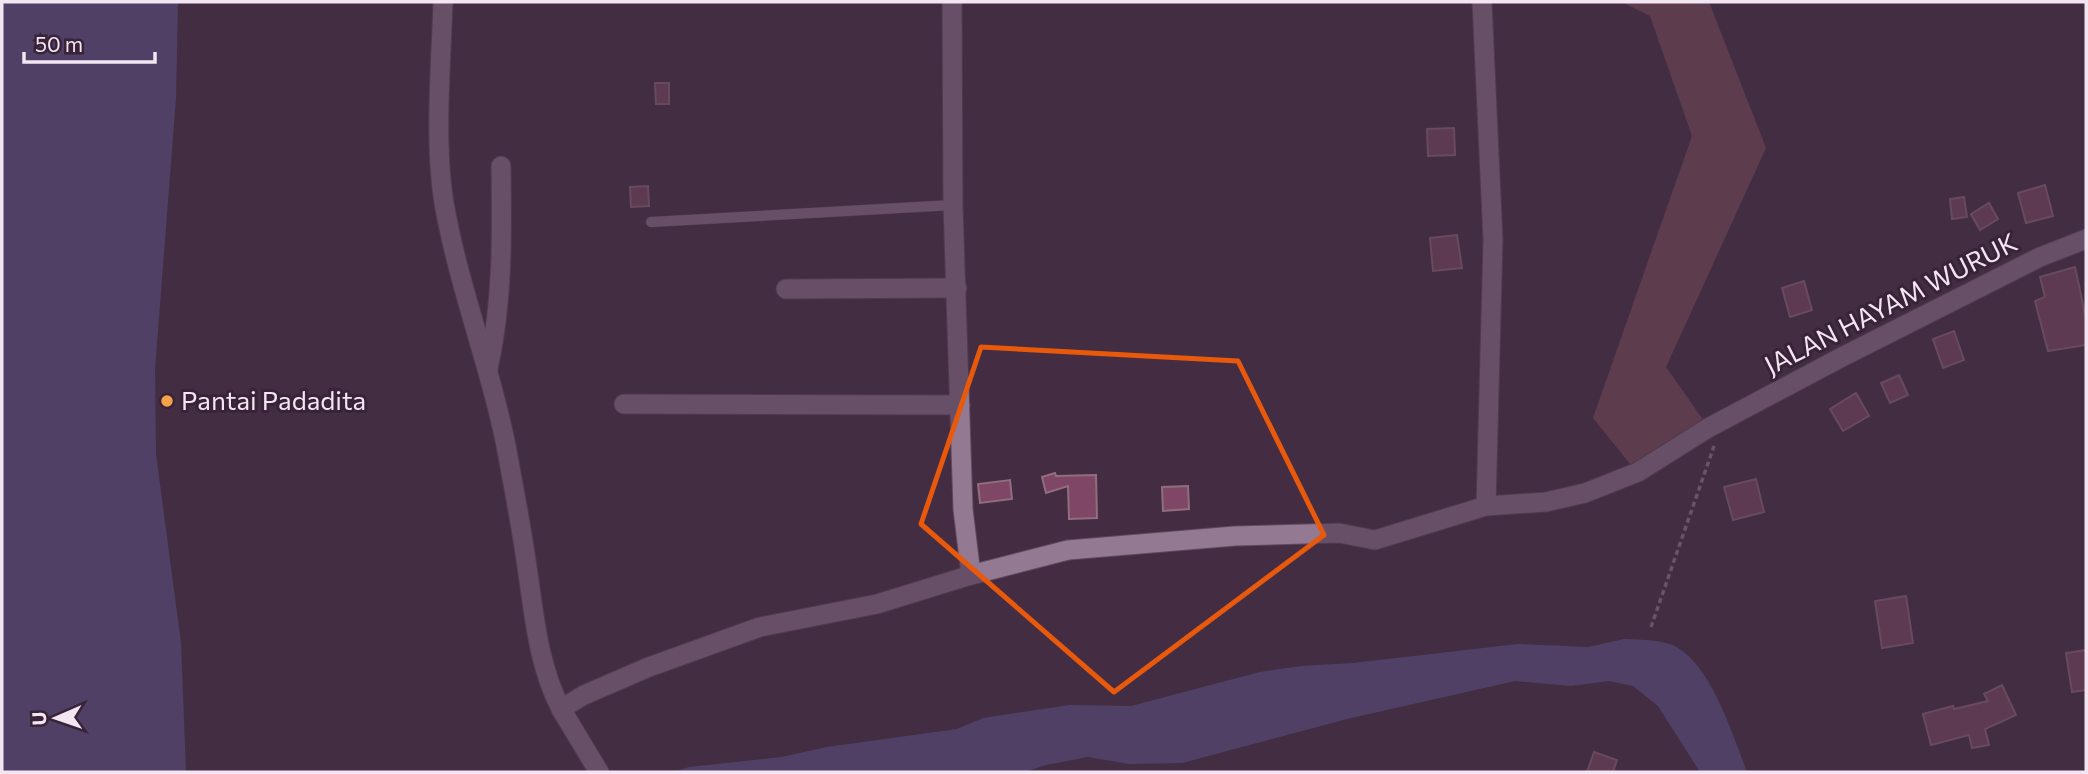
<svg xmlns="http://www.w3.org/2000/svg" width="2088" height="774" font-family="Commissioner,sans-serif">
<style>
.green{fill:#7c515a}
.water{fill:#605890}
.building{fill:#7f4765;stroke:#906e7f;stroke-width:2}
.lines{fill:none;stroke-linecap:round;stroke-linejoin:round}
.service-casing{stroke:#5f4b5e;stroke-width:11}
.minor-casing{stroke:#5f4b5e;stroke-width:21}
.path{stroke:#948093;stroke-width:3.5;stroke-dasharray:5 3.5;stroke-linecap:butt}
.service{stroke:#937992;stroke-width:10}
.minor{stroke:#937992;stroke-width:19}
.marked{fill:none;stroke:#e8590c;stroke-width:5;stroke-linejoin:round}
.poi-dot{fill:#f6a248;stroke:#392339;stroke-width:2.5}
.labels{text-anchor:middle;stroke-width:6;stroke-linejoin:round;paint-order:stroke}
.street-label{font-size:26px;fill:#f4e5f3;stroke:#392339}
.poi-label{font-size:26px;fill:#f4e5f3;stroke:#392339;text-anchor:start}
</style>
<rect width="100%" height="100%" fill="#442d43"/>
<!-- green -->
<path class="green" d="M1622 2H1709L1766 148 1666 367 1706 424 1635 470 1593 418 1692 136 1650 16Z"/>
<!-- water -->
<g class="water">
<path d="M2 2H178L176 98 155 369 156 454 181 643 186 772H2Z"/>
<path d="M1624 639C1642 640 1663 639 1678 648 1712 668 1733 736 1747 772H1700L1658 706 1633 686 1609 681 1571 686 1515 681 1347 719 1182 763 1129 764 1088 757 1046 765 1025 772H674L689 767 782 757 827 747 957 729 983 718 1070 705 1131 706 1260 672 1301 666 1353 663 1518 644 1588 647Z"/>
</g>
<!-- building -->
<g class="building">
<path d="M655 83H669V104H656Z"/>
<path d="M1454 128 1455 155 1428 156 1427 129Z"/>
<path d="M2045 185 2053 216 2026 223 2018 193Z"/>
<path d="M648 186 649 206 631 207 630 187Z"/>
<path d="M1964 197 1967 217 1952 219 1950 199Z"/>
<path d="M1989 203 1998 219 1980 230 1971 214Z"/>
<path d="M1457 235 1462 268 1433 271 1430 238Z"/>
<path d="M2075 267 2086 319V345L2048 351 2035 301 2045 297 2040 277Z"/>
<path d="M1804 281 1812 310 1790 317 1782 288Z"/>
<path d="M1954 331 1964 360 1943 368 1933 339Z"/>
<path d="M1899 375 1908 395 1890 403 1881 383Z"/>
<path d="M1856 393 1869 416 1843 431 1830 409Z"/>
<path d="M1055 473 1056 476 1096 475 1097 518 1069 519 1068 486 1046 493 1042 477Z"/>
<path d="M1756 479 1764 512 1733 520 1724 487Z"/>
<path d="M1010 480 1012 499 980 503 978 484Z"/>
<path d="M1188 486 1189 509 1163 511 1162 487Z"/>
<path d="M1906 596 1913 643 1882 648 1875 601Z"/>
<path d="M2086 650V690L2072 692 2066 653Z"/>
<path d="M2002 685 2016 715 1985 729 1989 745 1972 748 1969 735 1931 745 1923 714 1953 706 1954 709 1988 701 1984 694Z"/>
<path d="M1594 752 1617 760 1613 772H1587Z"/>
</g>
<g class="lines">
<!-- service casing -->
<g class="service-casing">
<path id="service" d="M651 222 953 205"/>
</g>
<!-- minor casing -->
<g class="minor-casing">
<g id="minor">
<path d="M443 2C441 65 434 141 444 203 459 289 492 370 508 456 514 490 521 525 526 560 534 611 537 663 561 709L584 695 649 667 760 627 877 604 971 575 1068 550 1235 536 1339 533 1375 540 1486 506 1546 502 1585 493 1638 472 1708 428 1842 357 2040 257 2086 239"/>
<path d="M952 2 953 205 963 509 971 575"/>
<path d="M1482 2 1493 240 1486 506"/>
<path d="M786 289 957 288"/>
<path d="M488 369C503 302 502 234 501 166"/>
<path d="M624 404 960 405"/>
<path d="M561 709 599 772"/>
</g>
</g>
<!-- path -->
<path class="path" d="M1651 627 1714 446"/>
<!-- service -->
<use href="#service" class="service"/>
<!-- minor -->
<use href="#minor" class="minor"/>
</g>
<!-- marked area -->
<path d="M0 0H2088V774H0ZM981 347 1238 361 1324 535 1114 692 921 524Z" fill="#442d43" fill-opacity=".55" fill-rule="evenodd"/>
<path class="marked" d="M981 347 1238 361 1324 535 1114 692 921 524Z"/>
<!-- markers -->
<circle class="poi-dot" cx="167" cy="401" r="7"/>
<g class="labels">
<!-- street labels -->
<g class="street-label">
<text transform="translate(1891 304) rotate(-27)" y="9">JALAN HAYAM WURUK</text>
</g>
<!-- poi labels -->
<g class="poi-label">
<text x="181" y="410">Pantai Padadita</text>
</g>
</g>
<!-- border -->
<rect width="2088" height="774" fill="none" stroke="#f4e5f3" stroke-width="7"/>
<!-- north arrow -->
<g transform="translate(56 718) rotate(268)" stroke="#392339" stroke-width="5" paint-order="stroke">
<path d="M0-5L12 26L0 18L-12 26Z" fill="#f4e5f3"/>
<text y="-10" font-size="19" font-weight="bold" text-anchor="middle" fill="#f4e5f3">U</text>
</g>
<!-- scale -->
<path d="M24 52v10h131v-10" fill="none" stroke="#f4e5f3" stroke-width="3.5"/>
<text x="35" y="52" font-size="21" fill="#f4e5f3" stroke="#392339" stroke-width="5" paint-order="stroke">50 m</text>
</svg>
